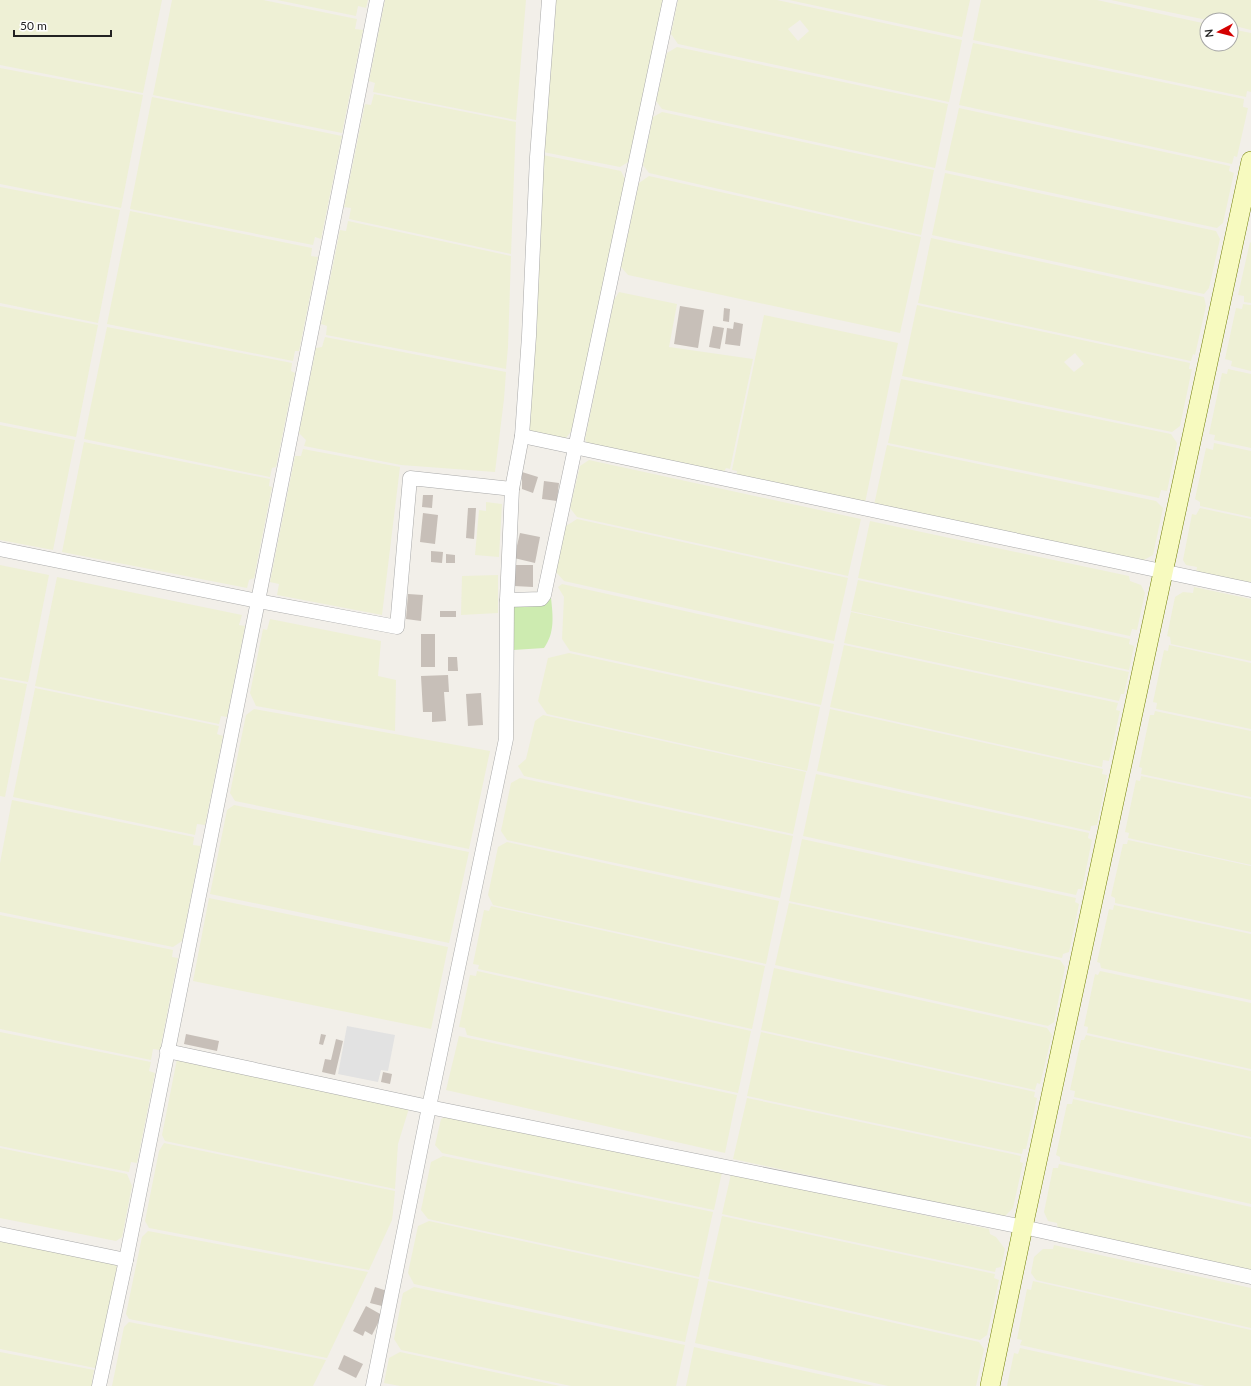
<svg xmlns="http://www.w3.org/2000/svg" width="1251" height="1386" font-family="Lato,sans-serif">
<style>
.farmland{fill:#eef0d5;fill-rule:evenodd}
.grass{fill:#cdebb0}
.parking{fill:#e2e2e2}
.building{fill:#c7bfb8}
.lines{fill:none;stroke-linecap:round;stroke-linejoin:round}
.street-casing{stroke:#a9a9a9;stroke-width:15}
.secondary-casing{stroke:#707d05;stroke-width:20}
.street{stroke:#fff;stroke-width:14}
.secondary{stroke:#f7fabf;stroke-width:19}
</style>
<rect width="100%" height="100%" fill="#f2efe9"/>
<!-- farmland -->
<g class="farmland">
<path d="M0 0H162L143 93 0 65Z"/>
<path d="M172 0H263L357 19 355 29 363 30 342 133 153 95Z"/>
<path d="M277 0H368L366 8 358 6 356 16Z"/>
<path d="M385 0H526L516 120 373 92 375 83 369 81Z"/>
<path d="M556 0H664L630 161 620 167 543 152 545 117 554 37Z"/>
<path d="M678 0H777L962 40 949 102 678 44 671 34ZM800 20 809 31 798 41 788 29Z"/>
<path d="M789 0H970L962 37Z"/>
<path d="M981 0H1097L1207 24V44H1231V29L1251 33V92L1247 91 1246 97 973 40Z"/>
<path d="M1111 0H1251V30L1231 25V20H1207Z"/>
<path d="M973 43 1244 99 1243 107 1248 108 1237 157 1234 156 1232 164 959 105Z"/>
<path d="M677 47 948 104 935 168 662 109 656 101 667 53Z"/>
<path d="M0 68 143 95 121 208 0 184Z"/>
<path d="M374 94 516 122 511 254 349 219 351 208 344 207 365 104 371 105Z"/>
<path d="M152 97 342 136 321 239 315 237 313 245 130 209Z"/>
<path d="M959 108 1230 166 1229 171 1234 173 1223 223 1217 228 945 170Z"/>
<path d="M662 112 934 170 921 235 649 173 643 165 653 117Z"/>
<path d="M543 155 621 171 626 181 574 428 565 439 529 432 536 338Z"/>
<path d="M945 173 1216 231 1220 239 1209 288 1204 294 932 235Z"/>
<path d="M649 176 921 237 900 333 628 275 621 267 639 183Z"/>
<path d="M0 187 120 210 98 323 0 303Z"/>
<path d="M130 211 312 248 311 256 318 257 299 351H295L293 361 107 324Z"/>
<path d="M348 221 511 256 508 347 506 369 326 335 327 326 321 324 340 230 346 231Z"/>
<path d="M931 238 1204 297 1206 306 1195 355 1193 354 1191 361 918 303Z"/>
<path d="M1250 242 1251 243V303L1244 302V296L1238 295Z"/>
<path d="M619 292 677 304 669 347 753 359 730 469 726 468 723 474 588 446 585 439 614 300Z"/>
<path d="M1243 304 1251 305V371L1231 366 1232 361 1225 359 1236 308 1242 309Z"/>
<path d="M917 305 1190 363 1189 369H1192L1180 426 1172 432 902 376ZM1075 353 1084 364 1074 372 1064 362Z"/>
<path d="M0 306 98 325 76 437 0 422Z"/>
<path d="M764 315 898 343 865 503 736 477 737 471 732 470Z"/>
<path d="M107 327 292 363 291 371 295 373 276 467 272 468 270 477 84 439Z"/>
<path d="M325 337 506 372 504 399 495 472 401 465 304 446 306 440 299 433 316 348 322 347Z"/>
<path d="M1228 369 1251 374V448L1214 440 1215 435 1209 434 1222 373 1227 374Z"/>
<path d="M901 379 1171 434 1177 443 1167 491 1161 490 1159 498 888 443Z"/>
<path d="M0 425 75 440 53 550 0 540Z"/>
<path d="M84 442 270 479 269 486 272 487 254 578 249 580 247 588 62 552Z"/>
<path d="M1214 443 1251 451V517L1200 506V502L1195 499 1206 448 1213 450Z"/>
<path d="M887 445 1156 501 1163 508 1153 555 1142 561 874 505Z"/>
<path d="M303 449 400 467 382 615 277 595 279 584 270 582 295 456H301Z"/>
<path d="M589 460 861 519 848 576 577 517 570 508 580 466Z"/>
<path d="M486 502 502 504 499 557 475 555 479 510 486 511Z"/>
<path d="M1200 508 1251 519V585L1196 573 1197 567 1186 565 1183 560 1192 514 1196 515Z"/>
<path d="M577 519 848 578 834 641 564 581 556 572 566 526Z"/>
<path d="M870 521 1129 576 1130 581 1141 585 1145 593 1137 630 1132 629 1130 636 858 578Z"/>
<path d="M0 565 49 575 28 682 0 677Z"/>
<path d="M498 575V613L461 615 462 576Z"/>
<path d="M57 577 242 615 239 625 245 626 227 717 221 716 219 724 35 686Z"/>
<path d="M858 580 1130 639 1129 644 1134 646 1129 670 851 611Z"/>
<path d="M562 584 834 644 821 705 570 651 562 639 564 597 558 587Z"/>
<path d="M1194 587 1251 599V661L1171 644 1170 637 1167 636 1175 597 1183 592 1193 593Z"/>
<path d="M851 612 1129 672 1124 694H1121L1119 701 844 643Z"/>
<path d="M270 619 381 641 378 676 396 680 395 731 256 706 250 693 263 629 267 630Z"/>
<path d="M844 645 1118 703 1116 710 1120 711 1109 761 1103 760 1102 767 830 707Z"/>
<path d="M1169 645 1251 663V729L1156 709 1157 703 1153 702 1164 650 1168 651Z"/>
<path d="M569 653 820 707 807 771 547 714 538 701 548 658Z"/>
<path d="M0 679 27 684 5 797 0 796Z"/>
<path d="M35 688 219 726 217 734 223 736 205 825 197 824 195 835 13 797Z"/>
<path d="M254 709 490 751 469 849 235 801 230 793 246 715Z"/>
<path d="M830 709 1103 769 1102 774 1107 775 1097 825 1091 826 1090 831 817 771Z"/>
<path d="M1155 711 1251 731V797L1141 774 1142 768 1139 767 1150 715H1154Z"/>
<path d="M543 715 806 772 793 834 524 776 518 766 526 759 535 721Z"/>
<path d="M816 774 1089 833 1088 838 1092 840 1082 889H1078L1076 895 803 836Z"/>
<path d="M1141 776 1251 799V865L1128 838 1129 833 1125 832 1136 780 1140 781Z"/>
<path d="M520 778 793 836 780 898 507 840 501 831 511 783Z"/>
<path d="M12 800 194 837 193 845 201 846 182 941 173 947 0 912V863Z"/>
<path d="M234 805 469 852 449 943 210 894 227 810Z"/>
<path d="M802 839 1076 898 1075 902 1079 904 1069 952 1063 954 1062 958 789 901Z"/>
<path d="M1128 840 1251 866V932L1115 903V898L1111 896 1123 844H1127Z"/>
<path d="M507 842 779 901 766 964 493 905 488 895 498 847Z"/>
<path d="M209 898 448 947 431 1029 193 981Z"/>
<path d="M789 903 1060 960 1065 967 1054 1022 1048 1026 775 965Z"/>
<path d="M1114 905 1251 934V1000L1101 968 1100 963 1097 962 1109 909 1113 910Z"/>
<path d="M491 906 765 966 752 1029 478 969 479 965 473 964 484 910 489 911Z"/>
<path d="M0 915 173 950 172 957 178 958 160 1050 153 1049 151 1060 0 1029Z"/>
<path d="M774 968 1047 1028 1052 1035 1040 1084 1037 1083 1035 1090 761 1030Z"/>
<path d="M477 971 751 1031 738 1093 467 1035 465 1028 459 1027 470 975 476 976Z"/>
<path d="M1100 971 1251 1003V1069L1087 1033 1088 1027 1084 1026 1095 974 1098 975Z"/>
<path d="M0 1032 151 1062 149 1071 155 1073 137 1163 131 1162 129 1172 0 1146Z"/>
<path d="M761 1032 1035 1092 1034 1097 1037 1098 1026 1149H1023L1022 1154 747 1096Z"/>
<path d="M1086 1035 1251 1071V1137L1074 1097 1075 1091 1070 1090 1081 1040H1084Z"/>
<path d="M459 1036 737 1095 725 1153 446 1090Z"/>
<path d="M178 1054 410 1105 398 1144 395 1189 165 1141 162 1135Z"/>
<path d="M747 1098 1021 1156 1020 1162 1023 1163 1013 1208 1004 1217 733 1159Z"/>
<path d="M1073 1099 1251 1139V1204L1060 1161V1157L1056 1155 1067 1104H1072Z"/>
<path d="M452 1113 722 1172 714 1210 442 1153 435 1145 441 1119Z"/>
<path d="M164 1143 395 1191 393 1212 392 1220 369 1270 149 1228 145 1221 159 1151Z"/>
<path d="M0 1148 127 1174 132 1186 122 1237 116 1241 0 1218Z"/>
<path d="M443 1156 713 1212 699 1277 428 1219 421 1210 431 1162Z"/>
<path d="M1059 1164 1251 1207V1270L1058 1230 1057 1223 1048 1221 1044 1212 1053 1168H1058Z"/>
<path d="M731 1174 989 1229 990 1234 996 1237 1005 1249 1001 1267 996 1268 995 1272 722 1214Z"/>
<path d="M722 1216 995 1274 994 1278 999 1280 987 1335 980 1340 708 1279Z"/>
<path d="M429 1221 699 1279 685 1342 414 1284 408 1273 418 1226Z"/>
<path d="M148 1231 368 1272 327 1358 129 1319 126 1314 142 1237Z"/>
<path d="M0 1236 111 1257 117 1267 98 1362 95 1368 0 1349Z"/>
<path d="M1054 1245 1251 1288V1328L1036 1280 1031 1273 1034 1257 1043 1249H1053Z"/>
<path d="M708 1281 979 1342 984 1349 976 1386H888L695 1343Z"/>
<path d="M1033 1281 1251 1330V1386H1205L1020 1345 1022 1340 1017 1339 1027 1289 1031 1290Z"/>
<path d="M414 1287 685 1345 676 1386H571L401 1350 394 1339 403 1293Z"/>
<path d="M129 1322 326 1360 313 1386H112L124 1327Z"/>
<path d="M694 1347 874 1386H686Z"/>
<path d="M1020 1348 1194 1386H1007L1014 1353 1018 1354Z"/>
<path d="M0 1352 94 1370 92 1381 94 1382 93 1386H0Z"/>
<path d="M400 1352 560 1386H400L384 1383 389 1358Z"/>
</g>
<!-- grass -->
<path class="grass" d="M551 598C553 616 555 633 544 648L513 650V601Z"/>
<!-- parking -->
<path class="parking" d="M347 1026 395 1035 388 1071 381 1070 378 1082 338 1074Z"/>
<!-- building -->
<g class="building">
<path d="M680 306 704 310 698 348 674 344Z"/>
<path d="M724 308 730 309 729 322 723 321Z"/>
<path d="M734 322 743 324 740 346 725 344 727 328 733 329Z"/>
<path d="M713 326 724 328 720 349 709 347Z"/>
<path d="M522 472 538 477 533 493 522 489Z"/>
<path d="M544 481 559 483 557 501 542 499Z"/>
<path d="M423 495H433L432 508 422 507Z"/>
<path d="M468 508H476L474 539 466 538Z"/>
<path d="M423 513 438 515 435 544 420 542Z"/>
<path d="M520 533 540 537 535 563 514 558Z"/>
<path d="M431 551 443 552 442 563 431 562Z"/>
<path d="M446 554 455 555V563H446Z"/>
<path d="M515 565H533V587L514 586Z"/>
<path d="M408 594 423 595 421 621 406 619Z"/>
<rect x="440" y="611" width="16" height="6"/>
<rect x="421" y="634" width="14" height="33"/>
<path d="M448 657H457L458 671H448Z"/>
<path d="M448 675 449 692H444L446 721 432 722V712H423L421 676Z"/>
<path d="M481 693 483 725 468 726 466 694Z"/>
<path d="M186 1034 219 1041 217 1051 184 1044Z"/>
<path d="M321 1034 326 1035 323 1045 319 1044Z"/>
<path d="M336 1039 343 1041 335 1075 322 1072 325 1059 331 1060Z"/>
<path d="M383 1072 392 1074 390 1084 381 1082Z"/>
<path d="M375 1287 387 1291 382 1306 370 1303Z"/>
<path d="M366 1306 382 1315 372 1335 365 1331 363 1336 353 1331Z"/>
<path d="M344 1355 363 1364 356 1378 338 1369Z"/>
</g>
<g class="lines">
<!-- street casing -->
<g class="street-casing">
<g id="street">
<path d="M522 436 529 336 537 157 549 0"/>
<path d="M0 549 258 601 397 627 410 478 512 489"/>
<path d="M507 600 541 599 544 595 670 0"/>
<path d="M167 1051 429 1107 1023 1227 1251 1277"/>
<path d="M0 1234 126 1260"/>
<path d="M99 1386 126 1260 258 601 377 0"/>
<path d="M373 1386 429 1107 506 739 507 600 512 489 522 436 1251 590"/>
</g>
</g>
<!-- secondary casing -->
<g class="secondary-casing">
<path id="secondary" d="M990 1386 1023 1227 1251 161"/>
</g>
<!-- street -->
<use href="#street" class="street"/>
<!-- secondary -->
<use href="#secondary" class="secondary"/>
</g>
<!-- north arrow -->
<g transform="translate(1219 32) rotate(263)"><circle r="19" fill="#ffffff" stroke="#a7a7a7"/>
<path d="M0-3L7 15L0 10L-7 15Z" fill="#d40000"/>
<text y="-6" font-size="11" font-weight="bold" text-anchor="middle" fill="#222222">N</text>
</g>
<!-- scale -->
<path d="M14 30v6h97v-6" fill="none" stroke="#222222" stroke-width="2"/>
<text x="20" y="30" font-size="12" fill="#222222" stroke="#ffffff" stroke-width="3" paint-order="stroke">50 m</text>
</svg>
